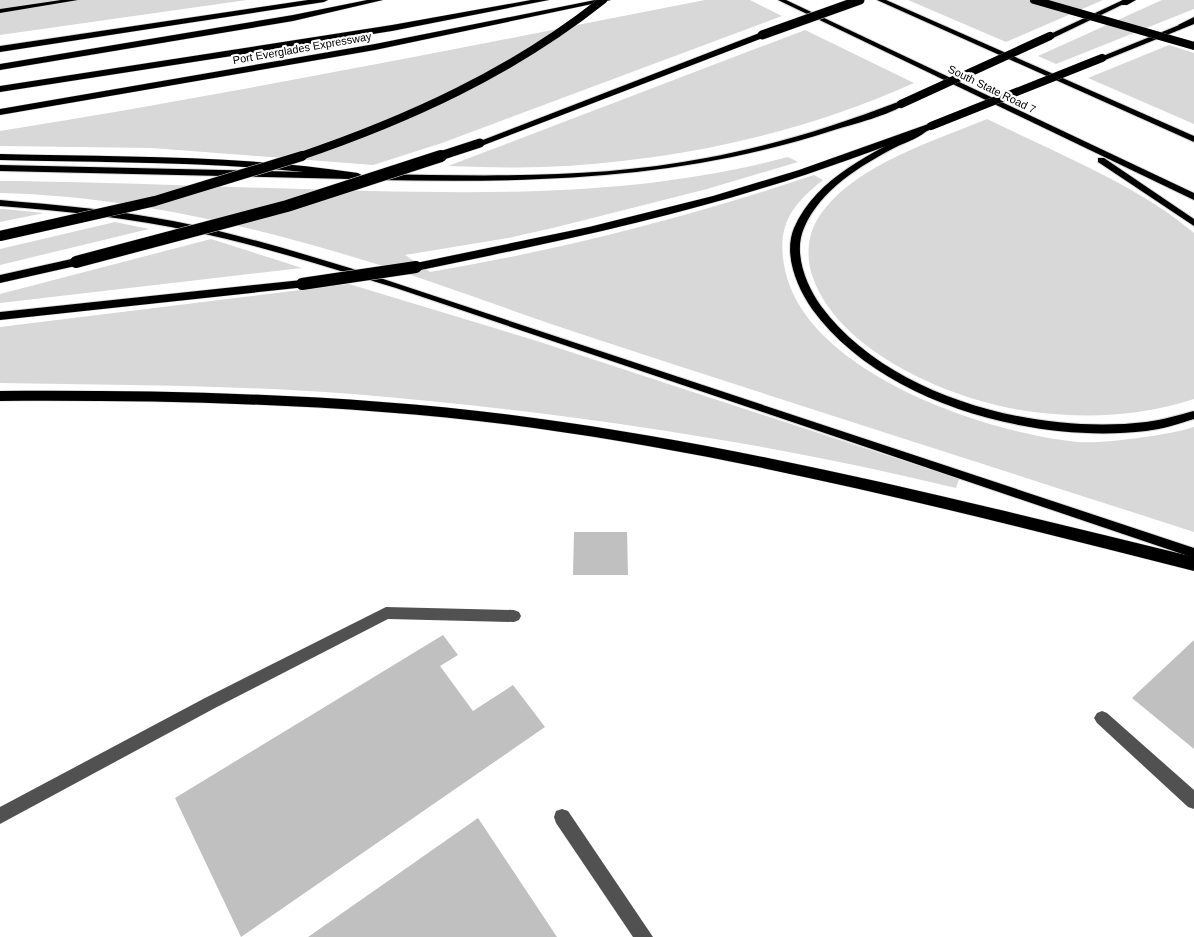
<svg xmlns="http://www.w3.org/2000/svg" width="1194" height="937" font-family="Helvetica,sans-serif">
<style>
.green{fill:#d8d8d8}
.building{fill:#c0c0c0}
.lines{fill:none;stroke-linecap:round;stroke-linejoin:round}
.major-casing{stroke:#dbdbdb;stroke-width:2}
.highway-casing{stroke:#dbdbdb;stroke-width:1}
.minor{fill:#515151;fill-rule:evenodd}
.major{fill:#000;fill-rule:evenodd}
.highway{fill:#000;fill-rule:evenodd}
.major-bridge-far1-casing{stroke:#dbdbdb;stroke-width:8;stroke-linecap:butt}
.major-bridge-casing{stroke:#dbdbdb;stroke-width:11;stroke-linecap:butt}
.highway-bridge-far1-casing{stroke:#dbdbdb;stroke-width:10;stroke-linecap:butt}
.highway-bridge-casing{stroke:#dbdbdb;stroke-width:13;stroke-linecap:butt}
.major-bridge-far1{stroke:#000;stroke-width:8}
.major-bridge{stroke:#000;stroke-width:10}
.highway-bridge-far1{stroke:#000;stroke-width:9}
.highway-bridge{stroke:#000;stroke-width:12}
.labels{text-anchor:middle;stroke-width:4.5;stroke-linejoin:round;paint-order:stroke}
.far-street-label{font-size:11px;fill:#000;stroke:#fff}
</style>
<rect width="100%" height="100%" fill="#fff"/>
<!-- green -->
<g class="green">
<path d="M0 0H247L0 35Z"/>
<path d="M705 0H750L782 16 442 143 373 165 152 148 0 146V131C236 93 471 46 705 0Z"/>
<path d="M908 0H1103L1006 42Z"/>
<path d="M1162 0H1194V9L1056 64 1038 56Z"/>
<path d="M805 30 914 83C799 135 669 162 543 167 511 168 480 167 448 166Z"/>
<path d="M1169 45 1194 53V124L1088 78Z"/>
<path d="M987 119C1052 151 1140 186 1194 233V399C1141 416 1089 419 1034 412 958 403 841 355 813 278 806 260 807 237 817 220 850 166 932 142 987 119Z"/>
<path d="M788 157 798 162 707 189 557 227 508 238 405 255 430 272C560 250 689 217 814 175L823 180C790 206 776 227 785 270 807 373 986 433 1078 442 1103 444 1170 435 1194 427V532C990 466 785 401 581 334 514 312 447 286 380 265 256 227 130 196 0 193V181H16C134 183 252 188 370 191 514 194 648 194 788 157Z"/>
<path d="M0 209H4L44 213 0 222Z"/>
<path d="M115 222 149 229 0 265V249Z"/>
<path d="M211 239 302 268 0 303V294Z"/>
<path d="M349 284 537 341 959 479 956 488C758 440 557 411 353 394 236 385 118 385 0 383V327Z"/>
</g>
<!-- building -->
<g class="building">
<path d="M574 532H627L628 575H573Z"/>
<path d="M443 635 458 655 440 666 473 711 513 685 545 727 241 937 175 798Z"/>
<path d="M1194 640V749L1132 698Z"/>
<path d="M478 818 557 937H308Z"/>
</g>
<g class="lines">
<!-- major casing -->
<g class="major-casing">
<g id="major">
<path d="M61 0H78L0 13V9Z"/>
<path d="M778 0H786L1194 193V200Z"/>
<path d="M877 0H886L1194 136V142Z"/>
<path d="M1123 0H1132L1053 38 1046 36Z"/>
<path d="M1194 19V24L1105 60 1098 58Z"/>
<path d="M898 102 905 104C893 114 851 125 834 130 681 180 536 183 377 180L373 177 377 174C487 176 597 179 706 158 772 146 835 126 898 102Z"/>
<path d="M922 127 929 129C921 137 907 142 896 147 860 166 821 189 804 228 793 253 806 285 821 306 889 398 1037 435 1146 422 1163 420 1178 415 1194 411V419C1178 424 1163 429 1146 431 1035 444 881 404 812 309 797 287 783 255 794 228 817 176 875 152 922 127Z"/>
<path d="M1098 158H1104L1194 219V226L1098 162Z"/>
<path d="M0 165 350 173 354 176 350 179 0 171Z"/>
<path d="M0 200C58 205 116 210 173 221 234 233 294 251 353 269L1194 548V558L396 288C330 268 263 246 195 232 131 218 66 211 0 206Z"/>
</g>
</g>
<!-- highway casing -->
<g class="highway-casing">
<g id="highway">
<path d="M308 0H328L324 2 0 52V46Z"/>
<path d="M367 0H383L293 21 0 70V64L293 15Z"/>
<path d="M531 0H549L392 31 0 92V86L392 25Z"/>
<path d="M595 0H611L375 50 0 115V109L375 44Z"/>
<path d="M1124 0H1136L1127 5H1121V1Z"/>
<path d="M1194 17V23L1182 28 1178 25Z"/>
<path d="M762 32 766 35 765 37 484 145H476L475 143Z"/>
<path d="M931 123 936 126 935 128C878 149 821 171 763 188 649 223 532 247 416 271L410 267 416 263 589 227 713 196 799 170Z"/>
<path d="M0 154C120 157 240 155 358 173L363 176 358 179C240 161 120 163 0 160Z"/>
<path d="M76 258 82 262 80 265 0 283V275Z"/>
<path d="M302 280 308 284 306 287 0 320V312Z"/>
<path d="M0 391C178 390 357 394 534 418 757 448 976 504 1194 557V571C976 516 757 459 534 428 357 404 178 400 0 401Z"/>
</g>
</g>
<!-- minor -->
<g class="minor">
<path d="M386 607 514 610 519 612 521 616 519 620 514 622 388 619 215 708 0 824V807L205 698Z"/>
<path d="M1102 711 1107 713 1194 790V809L1188 807 1097 723 1094 718 1097 713Z"/>
<path d="M562 809 568 811 653 937H633L556 823 554 817 556 811Z"/>
</g>
<!-- major -->
<use href="#major" class="major"/>
<!-- highway -->
<use href="#highway" class="highway"/>
<!-- major-bridge-far1 casing -->
<g class="major-bridge-far1-casing">
<g id="major-bridge-far1">
<path d="M1034 0 1194 46"/>
<path d="M901 104 1050 36"/>
<path d="M931 126 1102 58"/>
<path d="M298 157C407 120 513 72 603 0"/>
</g>
</g>
<!-- major-bridge casing -->
<g class="major-bridge-casing">
<path id="major-bridge" d="M0 236 155 201 302 156"/>
</g>
<!-- highway-bridge-far1 casing -->
<g class="highway-bridge-far1-casing">
<g id="highway-bridge-far1">
<path d="M762 35 860 0"/>
<path d="M437 157 480 143"/>
</g>
</g>
<!-- highway-bridge casing -->
<g class="highway-bridge-casing">
<g id="highway-bridge">
<path d="M76 262 287 206 441 156"/>
<path d="M302 284 416 267"/>
</g>
</g>
<!-- major-bridge-far1 -->
<use href="#major-bridge-far1" class="major-bridge-far1"/>
<!-- major-bridge -->
<use href="#major-bridge" class="major-bridge"/>
<!-- highway-bridge-far1 -->
<use href="#highway-bridge-far1" class="highway-bridge-far1"/>
<!-- highway-bridge -->
<use href="#highway-bridge" class="highway-bridge"/>
</g>
<g class="labels">
<!-- far-street labels -->
<g class="far-street-label">
<text transform="translate(302 48) rotate(-10)" y="4">Port Everglades Expressway</text>
<text transform="translate(992 89) rotate(26)" y="4">South State Road 7</text>
</g>
</g>
</svg>
